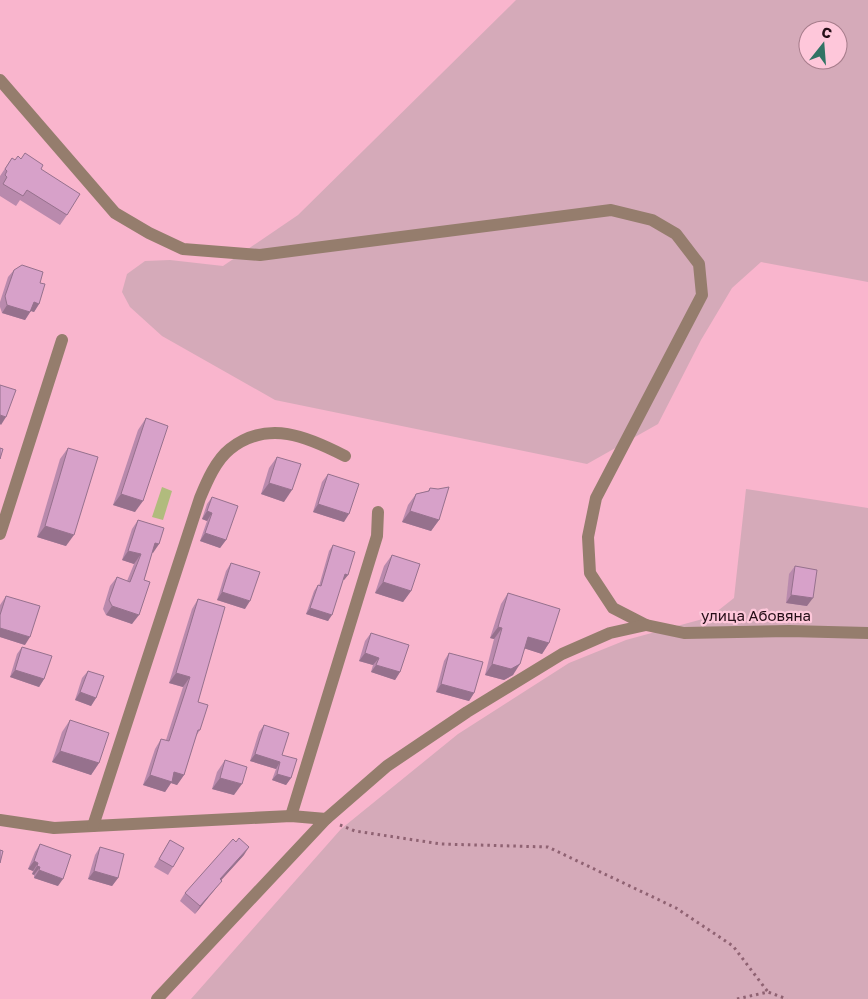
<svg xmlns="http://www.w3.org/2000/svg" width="868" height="999" font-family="'Golos Text',sans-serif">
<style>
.green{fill:#d5aab9;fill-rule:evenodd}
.water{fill:#b1bb7d}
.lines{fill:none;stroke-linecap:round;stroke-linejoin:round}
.path{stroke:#8f6272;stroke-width:3;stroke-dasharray:2.5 4;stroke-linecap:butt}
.minor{stroke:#957d6d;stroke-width:12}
.wall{fill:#b98aad}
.shaded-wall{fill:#96718d}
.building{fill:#d7a1c9;stroke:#96718d}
.labels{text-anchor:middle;stroke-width:4.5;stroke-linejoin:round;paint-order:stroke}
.street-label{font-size:15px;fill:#250e17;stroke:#fec7da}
</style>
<rect width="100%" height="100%" fill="#f9b5cd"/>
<!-- green -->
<g class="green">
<path d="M516 0H868V282L761 262 732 288 701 340 658 424 587 464 275 400 162 336 130 307 122 292 127 274 145 261 170 260 223 266 298 215ZM808 30H838V60H808Z"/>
<path d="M746 489 868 508V999H191L341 829 458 734 569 663 626 640 710 617 734 598Z"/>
</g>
<!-- water -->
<path class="water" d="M162 487 172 491 163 520 152 517Z"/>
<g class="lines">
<!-- path -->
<g class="path">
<path d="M340 825 355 831 441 844 548 847 676 908 733 946 768 992"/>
<path d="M737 999 768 992 787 999"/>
</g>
<!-- minor -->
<g class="minor">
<path d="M0 80 115 213 149 233 183 249 260 255 611 210 652 220 676 234 699 264 702 295 596 498 588 537 590 573 613 608 646 625 684 633 789 631 868 633"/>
<path d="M0 534 62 340"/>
<path d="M291 816 377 536 378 512"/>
<path d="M0 820 54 828 291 816 326 819"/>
<path d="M93 826 200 498C207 481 216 460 230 449 268 419 308 437 345 456"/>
<path d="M157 999 326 819 387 766 467 712 562 654 610 633 646 625"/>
</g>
</g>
<!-- wall -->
<g class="wall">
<path d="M12 158 15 160 41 169 67 215 60 225 20 200 16 206 0 196V176Z"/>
<path d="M14 270 39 304 34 312 31 311 25 320 2 313 0 307V302L8 277Z"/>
<path d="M146 418 135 512 113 505 138 430Z"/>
<path d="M68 448 66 546 37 537 60 459Z"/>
<path d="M277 457 284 502 261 494 269 468Z"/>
<path d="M328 474 344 522 313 512 322 482Z"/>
<path d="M430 488 439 520 431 531 402 522 408 505 416 494 428 491Z"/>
<path d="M212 497 226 540 220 548 200 541 207 521 202 519 207 504Z"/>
<path d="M138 520 159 544 152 553 144 580 132 624 106 615 103 609 110 586 117 577 127 581 134 564 122 560 132 529Z"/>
<path d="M333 545 348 575 344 580H343L328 621 306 614 314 591 318 585 319 586 329 551Z"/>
<path d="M392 555 411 591 403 602 375 593 384 566Z"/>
<path d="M231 563 245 609 217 600 226 571Z"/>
<path d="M795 566 807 606 786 603 789 574Z"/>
<path d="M508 593 549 643 542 654 524 648 513 675 504 680 485 675 494 639 490 638 501 604Z"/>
<path d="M6 596 25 645 0 637V605Z"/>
<path d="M198 599V702L200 730 196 736 184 775 177 785 171 783 165 792 143 785 155 749 161 739 166 740 183 687 169 683 192 609Z"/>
<path d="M371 633 400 672 395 680 371 672 373 665 359 661 365 641Z"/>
<path d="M22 647 44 679 39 687 10 677 17 654Z"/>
<path d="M449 653 474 693 469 701 436 692 444 661Z"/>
<path d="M88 671 96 698 91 706 75 700 82 678Z"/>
<path d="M70 720 99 763 91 775 52 762 62 732Z"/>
<path d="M264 725 282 755 291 778 286 785 272 780 276 769 250 761 259 732Z"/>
<path d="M225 760 234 795 212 789 217 772Z"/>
<path d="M170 840 173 867 168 875 154 867Z"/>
<path d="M40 844 58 886 34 878V875L32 874 33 871 28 869 35 852Z"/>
<path d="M100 847 118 878 112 886 88 879 95 855Z"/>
<path d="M244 855 221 880 216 888 195 914 180 901 185 893Z"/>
</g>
<!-- shaded-wall -->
<g class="shaded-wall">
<path d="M34 302 39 304 34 312 28 310Z"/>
<path d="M7 305 30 312 25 320 2 313Z"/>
<path d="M0 415 6 417 1 425 0 424Z"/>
<path d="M269 483 292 490 284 502 261 494Z"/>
<path d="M121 494 143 501 135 512 113 505Z"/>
<path d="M318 504 349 514 344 522 313 512Z"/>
<path d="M207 511 212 513 207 521 202 519Z"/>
<path d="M410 511 439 520 431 531 402 522Z"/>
<path d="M45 526 74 535 66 546 37 537Z"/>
<path d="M205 533 226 540 220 548 200 541Z"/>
<path d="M155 543 159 544 153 553 149 552Z"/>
<path d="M128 551 141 554 134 564 122 560Z"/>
<path d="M345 574 348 575 344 580 341 579Z"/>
<path d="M383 582 411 591 403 602 375 593Z"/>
<path d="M222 592 250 601 245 609 217 600Z"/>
<path d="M791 595 813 598 807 606 786 603Z"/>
<path d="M112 606 139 615 132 624 106 615Z"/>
<path d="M310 608 332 615 328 621 306 614Z"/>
<path d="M498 627 502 628 494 639 490 638Z"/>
<path d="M0 628 30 637 25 645 0 637Z"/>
<path d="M528 637 549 643 542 654 520 647Z"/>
<path d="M365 653 379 658 373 665 359 661Z"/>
<path d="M492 664H520L513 675 504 680 485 675Z"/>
<path d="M376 665 400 672 395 680 371 672Z"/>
<path d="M15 670 44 679 39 687 10 677Z"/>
<path d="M176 673 190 677 183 687 169 683Z"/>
<path d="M441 684 474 693 469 701 436 692Z"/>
<path d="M80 692 96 698 91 706 75 700Z"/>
<path d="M60 751 99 763 91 775 52 762Z"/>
<path d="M255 754 280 762 276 769 250 761Z"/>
<path d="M174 772 184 775 177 785 171 783 165 792 143 785 150 775Z"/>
<path d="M277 774 291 778 286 785 272 780Z"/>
<path d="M220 778 242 784 234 795 212 789Z"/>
<path d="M249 847 244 855 215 887 220 879Z"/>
<path d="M34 861 38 863 33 871 28 869Z"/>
<path d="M37 866 40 867 34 875 32 874Z"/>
<path d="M39 870 63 879 58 886 34 878Z"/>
<path d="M94 871 118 878 112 886 88 879Z"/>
<path d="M222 881 216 888 195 914 200 906Z"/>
</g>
<!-- building -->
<g class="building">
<path d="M25 153 43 165 41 169 80 194 67 215 27 190 23 196 3 184 7 177 5 175 7 171 5 169 12 158 15 160 18 156 21 159Z"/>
<path d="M22 265 43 272 40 283 45 284 39 304 34 302 30 312 7 305 5 296 14 270Z"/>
<path d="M0 385 16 390 6 417 0 415Z"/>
<path d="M146 418 168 426 143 501 121 494Z"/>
<path d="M0 448 3 449 0 459Z"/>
<path d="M68 448 98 457 74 535 45 526Z"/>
<path d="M277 457 301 464 292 490 269 483Z"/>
<path d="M328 474 359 484 349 514 318 504Z"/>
<path d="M449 487 439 520 410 511 416 494 429 491 430 488 438 489Z"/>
<path d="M212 497 238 506 226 540 205 533 212 513 207 511Z"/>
<path d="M138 520 164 528 159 544 155 543 144 580 150 582 139 615 112 606 109 600 117 577 130 582 141 554 128 551Z"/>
<path d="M333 545 355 552 348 575 345 574 332 615 310 608 318 585 321 586Z"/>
<path d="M392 555 420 564 411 591 383 582Z"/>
<path d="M231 563 260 572 250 601 222 592Z"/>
<path d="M795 566 817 570 813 598 791 595Z"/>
<path d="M508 593 560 609 549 643 528 637 520 664 511 669 492 664 502 628 498 627Z"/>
<path d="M6 596 40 606 30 637 0 628V615Z"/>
<path d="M198 599 225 607 198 702 208 705 200 730H198L184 775 174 772 172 782 150 775 161 739 169 741 190 677 176 673Z"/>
<path d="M371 633 409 645 400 672 376 665 379 658 365 653Z"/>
<path d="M22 647 52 656 44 679 15 670Z"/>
<path d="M449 653 483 662 474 693 441 684Z"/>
<path d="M88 671 104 676 96 698 80 692Z"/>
<path d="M70 720 109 733 99 763 60 751Z"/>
<path d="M264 725 289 733 282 755 297 759 291 778 277 774 280 762 255 754Z"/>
<path d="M225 760 247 767 242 784 220 778Z"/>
<path d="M239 838 249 847 220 879 222 881 200 906 185 893 233 839 236 842Z"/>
<path d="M170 840 184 848 173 867 159 859Z"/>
<path d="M40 844 71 855 63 879 39 870 40 867 37 866 38 863 34 861Z"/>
<path d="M100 847 124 854 118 878 94 871Z"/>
<path d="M0 850 3 851 0 863Z"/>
</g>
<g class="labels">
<!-- street labels -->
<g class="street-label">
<text x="756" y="621">улица Абовяна</text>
</g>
</g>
<!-- north arrow -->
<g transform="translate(823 45) rotate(17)"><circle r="24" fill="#fec7da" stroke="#a77d8c"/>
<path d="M0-4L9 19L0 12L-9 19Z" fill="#317364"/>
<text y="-8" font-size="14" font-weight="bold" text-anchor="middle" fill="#250e17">С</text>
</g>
</svg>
